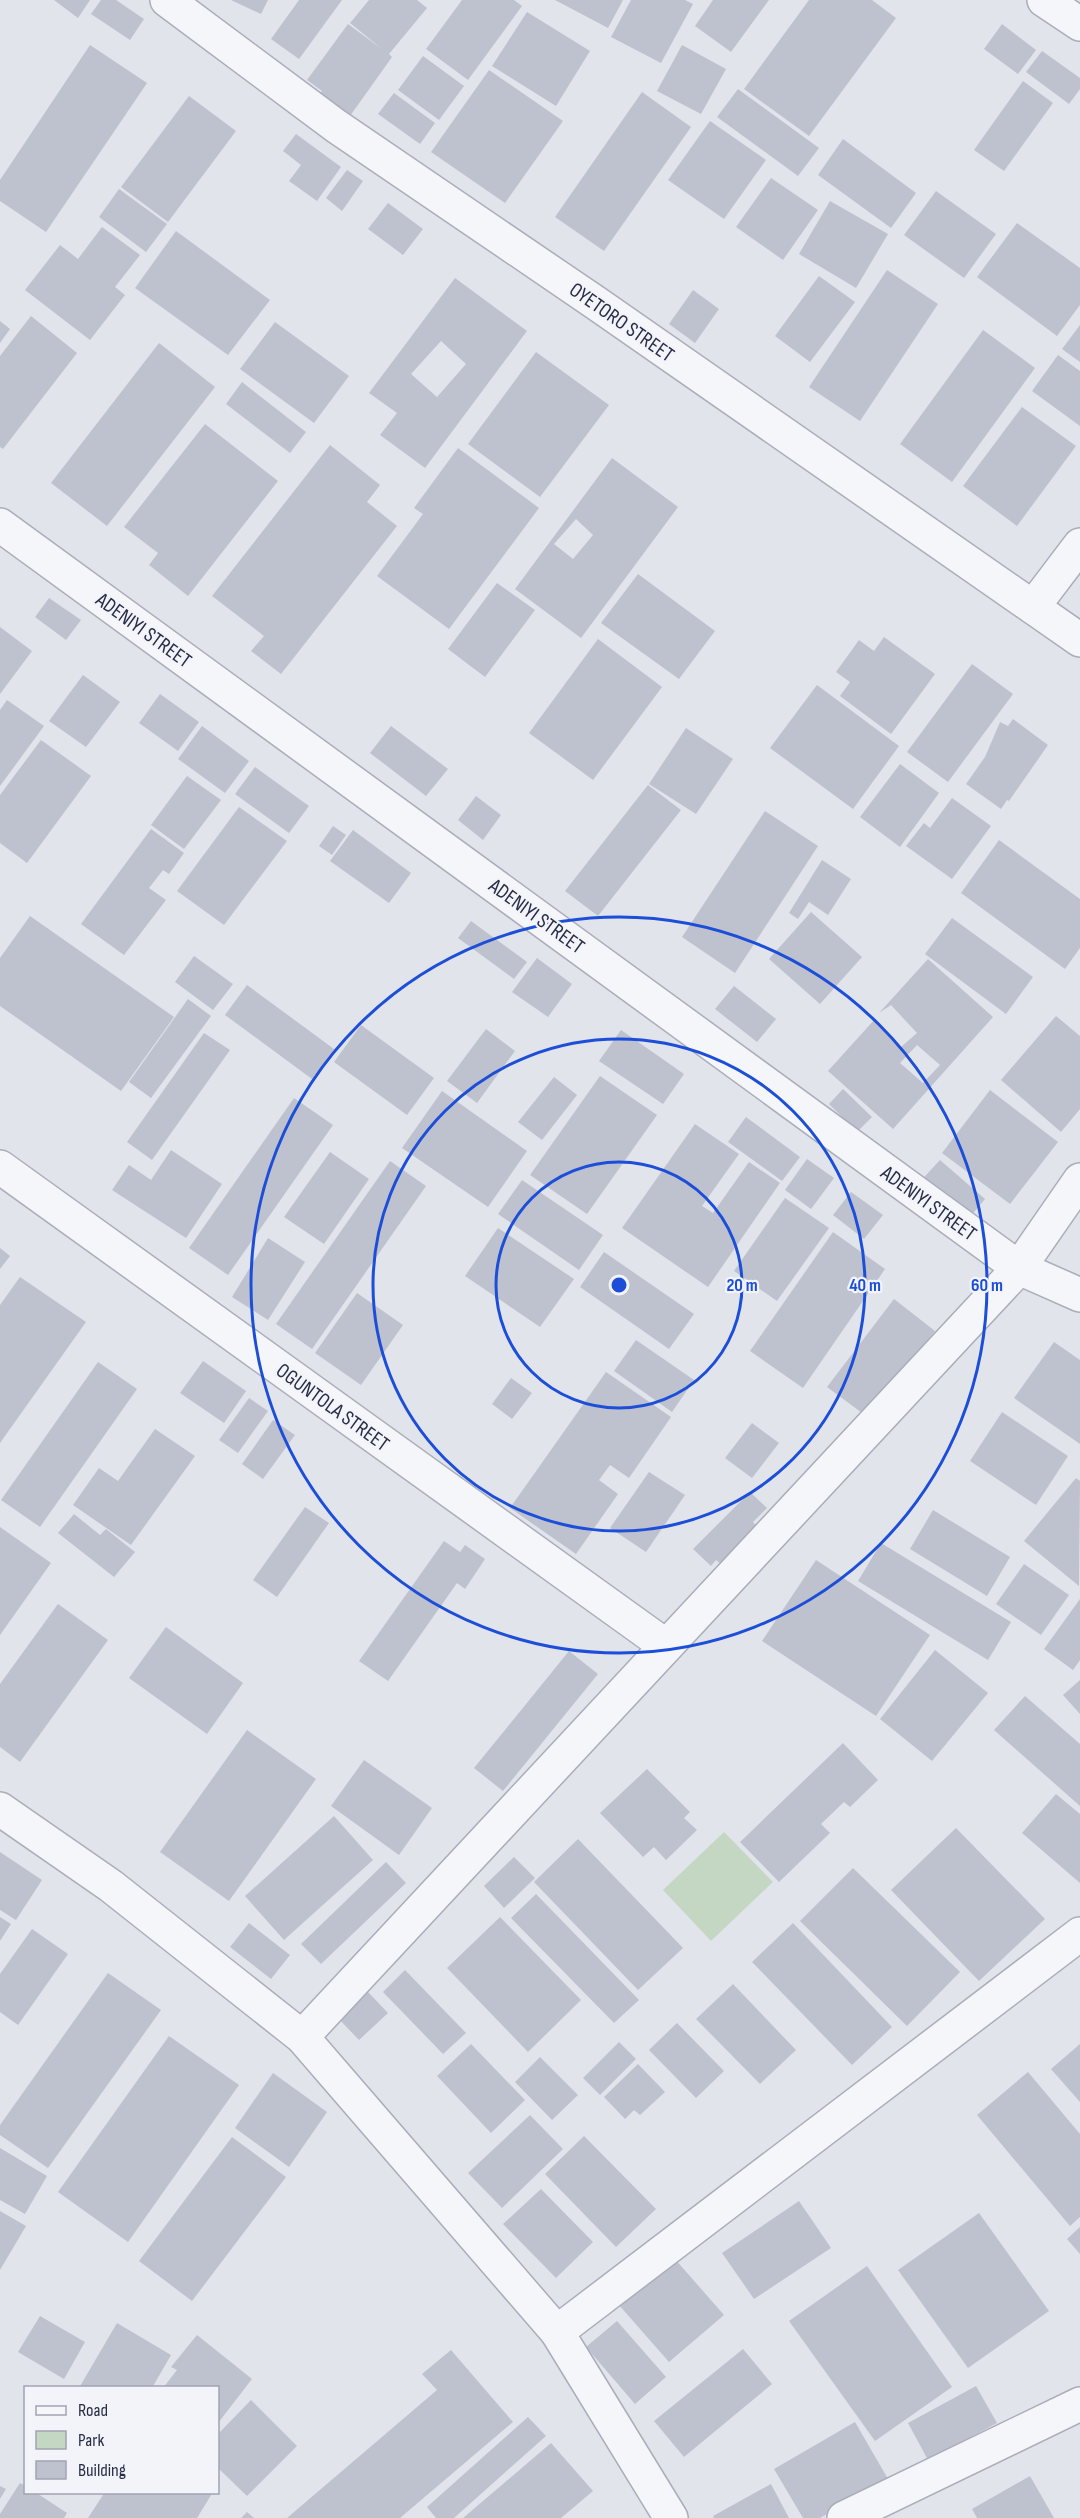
<svg xmlns="http://www.w3.org/2000/svg" width="1080" height="2518" font-family="'Sofia Sans Condensed',sans-serif">
<style>
.green{fill:#c4d7c2}
.building{fill:#bec2cf;fill-rule:evenodd}
.lines{fill:none;stroke-linecap:round;stroke-linejoin:round}
.street-casing{stroke:#aaadba;stroke-width:36}
.street{stroke:#f5f6f9;stroke-width:33}
.ring{fill:none;stroke:#1d4ed8;stroke-width:3}
.labels{text-anchor:middle;stroke-width:4.5;stroke-linejoin:round;paint-order:stroke}
.street-label{font-size:21px;fill:#282d46;stroke:#f2f4f9}
.centre{fill:#1d4ed8;stroke:#f2f4f9;stroke-width:3}
.ring-label{font-size:18px;text-anchor:middle;font-weight:bold;fill:#1d4ed8;stroke:#f2f4f9;stroke-width:4.5;stroke-linejoin:round;paint-order:stroke}
</style>
<rect width="100%" height="100%" fill="#e2e4ec"/>
<!-- green -->
<path class="green" d="M724 1832 773 1882 711 1941 663 1890Z"/>
<!-- building -->
<g class="building">
<path d="M54 0H90L78 18Z"/>
<path d="M101 0H116L144 19 130 40 91 14Z"/>
<path d="M231 0H268L261 14Z"/>
<path d="M299 0H342L299 59 271 39Z"/>
<path d="M369 0H417L427 8 389 54 392 57 345 123 315 101 322 91 307 80 348 24 382 49 350 23Z"/>
<path d="M462 0H514L522 6 468 80 426 49Z"/>
<path d="M555 0H623L608 28Z"/>
<path d="M631 0H685L693 4 661 63 611 37Z"/>
<path d="M713 0H769L731 52 695 26Z"/>
<path d="M809 0H872L896 18 809 136 744 89Z"/>
<path d="M527 12 590 51 556 106 492 66Z"/>
<path d="M1002 24 1036 50 1018 74 984 49Z"/>
<path d="M90 45 147 83 46 232 0 201V180Z"/>
<path d="M682 45 726 69 701 114 657 91Z"/>
<path d="M1042 51 1080 78V89L1069 104 1026 72Z"/>
<path d="M423 56 464 86 439 120 398 90Z"/>
<path d="M489 70 563 121 505 203 431 152Z"/>
<path d="M1023 81 1053 103 1004 171 974 150Z"/>
<path d="M738 89 819 148 798 176 717 117Z"/>
<path d="M642 92 691 127 604 251 555 217Z"/>
<path d="M394 93 435 123 420 144 378 114Z"/>
<path d="M189 96 236 131 168 222 121 187Z"/>
<path d="M710 121 766 160 724 219 668 180Z"/>
<path d="M296 134 341 167 317 201 289 181 301 165 283 151Z"/>
<path d="M843 139 916 193 891 228 818 175Z"/>
<path d="M347 170 363 181 342 211 326 198Z"/>
<path d="M771 178 818 210 783 260 736 227Z"/>
<path d="M119 189 167 224 146 252 99 217Z"/>
<path d="M936 191 996 234 964 278 904 235Z"/>
<path d="M830 201 888 234 856 288 799 254Z"/>
<path d="M388 203 423 229 403 255 368 229Z"/>
<path d="M1017 223 1080 268V305L1057 336 977 277Z"/>
<path d="M102 227 140 255 115 287 125 295 90 340 25 290 60 245 78 259Z"/>
<path d="M176 231 270 300 228 355 135 288Z"/>
<path d="M887 270 938 304 860 421 809 387Z"/>
<path d="M819 276 855 302 810 362 775 336Z"/>
<path d="M455 278 527 331 425 468 380 435 397 413 369 393ZM441 341 466 364 437 397 411 374Z"/>
<path d="M693 290 719 309 695 343 669 324Z"/>
<path d="M31 316 77 353 3 449 0 447V356Z"/>
<path d="M0 321 10 329 0 343Z"/>
<path d="M275 322 349 376 314 423 240 369Z"/>
<path d="M1080 325V362L1062 349Z"/>
<path d="M983 330 1035 368 952 482 900 444Z"/>
<path d="M159 343 215 387 107 526 51 483Z"/>
<path d="M536 352 609 405 540 497 468 444Z"/>
<path d="M1058 355 1080 371V426L1032 391Z"/>
<path d="M242 382 306 432 290 453 226 404Z"/>
<path d="M1022 407 1076 446 1017 526 963 486Z"/>
<path d="M205 424 278 481 188 596 149 565 158 553 124 527Z"/>
<path d="M330 445 380 485 367 502 397 526 281 674 251 651 264 636 212 596Z"/>
<path d="M458 448 539 508 449 629 377 576 423 514 414 508Z"/>
<path d="M612 458 678 507 581 638 515 589ZM576 519 593 535 573 559 554 544Z"/>
<path d="M638 574 715 631 679 679 601 623Z"/>
<path d="M497 583 535 610 485 677 448 649Z"/>
<path d="M49 598 81 620 66 640 35 617Z"/>
<path d="M0 627 32 651 0 694Z"/>
<path d="M884 637 935 674 891 734 840 696 850 682 836 672 859 640 874 651Z"/>
<path d="M598 639 662 687 593 780 529 733Z"/>
<path d="M972 664 1013 694 948 782 907 752Z"/>
<path d="M83 675 120 702 86 747 49 721Z"/>
<path d="M817 685 899 746 853 809 770 748Z"/>
<path d="M160 694 199 722 178 751 139 723Z"/>
<path d="M7 700 44 726 0 786V710Z"/>
<path d="M1013 719 1048 745 1009 801 1007 800 1001 809 966 784 985 757 1000 722 1008 726Z"/>
<path d="M202 726 249 761 225 793 178 759Z"/>
<path d="M391 726 448 769 426 796 370 753Z"/>
<path d="M686 728 733 759 696 814 649 784Z"/>
<path d="M41 740 91 776 27 863 0 843V795Z"/>
<path d="M900 764 939 793 900 847 860 817Z"/>
<path d="M255 767 309 806 289 833 235 794Z"/>
<path d="M187 776 221 800 184 849 151 825Z"/>
<path d="M648 785 681 810 598 916 565 891Z"/>
<path d="M476 796 501 815 483 840 458 820Z"/>
<path d="M952 798 991 826 952 879 906 846 924 823 930 828Z"/>
<path d="M239 807 287 841 224 925 177 891Z"/>
<path d="M765 811 818 846 735 973 682 937Z"/>
<path d="M333 826 346 835 332 855 319 846Z"/>
<path d="M151 829 184 853 169 874 163 870 149 888 166 900 124 955 81 924Z"/>
<path d="M353 830 411 873 389 903 330 861Z"/>
<path d="M999 840 1080 899V948L1065 969 961 893Z"/>
<path d="M822 860 851 879 828 915 809 902 798 919 789 913Z"/>
<path d="M811 912 862 957 820 1004 769 959Z"/>
<path d="M30 916 174 1017 121 1091 0 1006V958Z"/>
<path d="M952 918 1033 977 1006 1014 925 954Z"/>
<path d="M471 921 527 962 514 979 458 938Z"/>
<path d="M194 956 233 984 213 1010 175 982Z"/>
<path d="M537 958 572 984 548 1017 512 992Z"/>
<path d="M928 959 993 1017 893 1129 828 1071 875 1019 901 1047 917 1033 891 1005 879 1013ZM917 1045 940 1065 923 1083 900 1063Z"/>
<path d="M247 985 334 1049 312 1079 225 1015Z"/>
<path d="M734 986 776 1019 757 1042 715 1009Z"/>
<path d="M188 999 211 1016 151 1098 129 1082Z"/>
<path d="M1056 1016 1080 1036V1109L1061 1132 1001 1080Z"/>
<path d="M361 1025 434 1078 407 1115 334 1062Z"/>
<path d="M486 1029 515 1051 477 1103 447 1081Z"/>
<path d="M621 1030 684 1074 663 1104 599 1061Z"/>
<path d="M204 1033 230 1050 152 1160 127 1142Z"/>
<path d="M600 1076 657 1115 587 1214 530 1175Z"/>
<path d="M554 1077 577 1095 542 1140 518 1122Z"/>
<path d="M843 1089 872 1117 857 1132 829 1104Z"/>
<path d="M990 1090 1058 1142 1010 1204 942 1153Z"/>
<path d="M442 1091 527 1151 488 1207 402 1148Z"/>
<path d="M294 1098 333 1125 228 1275 189 1248Z"/>
<path d="M746 1117 800 1157 782 1181 728 1142Z"/>
<path d="M695 1124 739 1154 702 1206 713 1213 749 1162 780 1183 708 1287 622 1228Z"/>
<path d="M171 1150 222 1184 186 1238 112 1190 129 1165 151 1180Z"/>
<path d="M330 1152 369 1179 324 1244 284 1217Z"/>
<path d="M807 1159 834 1178 811 1209 785 1190Z"/>
<path d="M940 1160 985 1199 964 1224 917 1185Z"/>
<path d="M390 1161 426 1186 312 1349 276 1324Z"/>
<path d="M522 1180 603 1235 579 1270 498 1214Z"/>
<path d="M851 1192 883 1215 864 1239 833 1215Z"/>
<path d="M785 1198 829 1228 777 1301 734 1271Z"/>
<path d="M498 1228 574 1279 540 1327 465 1276Z"/>
<path d="M833 1232 885 1269 803 1388 750 1351Z"/>
<path d="M268 1238 305 1262 268 1320 232 1297Z"/>
<path d="M0 1248 10 1256 0 1269Z"/>
<path d="M604 1252 694 1314 669 1349 580 1287Z"/>
<path d="M20 1277 86 1322 0 1443V1305Z"/>
<path d="M357 1293 403 1325 361 1385 315 1353Z"/>
<path d="M894 1299 935 1331 869 1418 827 1387Z"/>
<path d="M636 1340 694 1380 672 1412 614 1371Z"/>
<path d="M1054 1342 1080 1360V1444L1014 1398Z"/>
<path d="M203 1361 246 1391 224 1423 180 1393Z"/>
<path d="M98 1362 137 1389 40 1527 1 1500Z"/>
<path d="M606 1372 671 1417 629 1478 610 1465 599 1480 618 1494 576 1554 510 1508Z"/>
<path d="M511 1378 532 1393 512 1419 492 1404Z"/>
<path d="M249 1398 268 1411 238 1453 219 1440Z"/>
<path d="M1002 1412 1068 1456 1036 1505 970 1461Z"/>
<path d="M273 1420 295 1435 263 1479 242 1464Z"/>
<path d="M752 1423 779 1443 752 1478 725 1458Z"/>
<path d="M155 1429 195 1456 131 1545 73 1505 99 1468 118 1481Z"/>
<path d="M649 1472 685 1495 646 1552 610 1528Z"/>
<path d="M1076 1478 1080 1481 1079 1586 1024 1541Z"/>
<path d="M750 1492 767 1508 753 1522 759 1529 723 1566 716 1560 711 1566 693 1549Z"/>
<path d="M305 1507 329 1523 277 1597 253 1580Z"/>
<path d="M933 1510 1010 1557 987 1596 910 1549Z"/>
<path d="M74 1514 100 1535 106 1529 135 1552 114 1577 58 1533Z"/>
<path d="M0 1527 51 1563 0 1635Z"/>
<path d="M444 1541 460 1552 465 1545 485 1559 465 1589 457 1583 388 1681 359 1661Z"/>
<path d="M881 1543 1011 1622 988 1660 858 1581Z"/>
<path d="M816 1560 930 1635 876 1716 762 1641Z"/>
<path d="M1024 1564 1069 1595 1041 1635 996 1604Z"/>
<path d="M1080 1599V1660L1073 1670 1044 1649Z"/>
<path d="M58 1604 108 1640 20 1762 0 1747V1684Z"/>
<path d="M166 1627 243 1683 207 1734 129 1678Z"/>
<path d="M935 1650 988 1693 932 1761 880 1719Z"/>
<path d="M569 1651 598 1674 503 1791 474 1768Z"/>
<path d="M1080 1680V1714L1063 1695Z"/>
<path d="M1025 1696 1080 1744V1806L994 1730Z"/>
<path d="M247 1730 316 1779 229 1901 160 1852Z"/>
<path d="M843 1743 878 1780 850 1807 844 1802 821 1824 830 1833 779 1882 740 1842Z"/>
<path d="M364 1760 432 1808 399 1855 331 1806Z"/>
<path d="M647 1769 690 1812 684 1818 697 1830 666 1860 654 1847 643 1857 600 1813Z"/>
<path d="M1056 1794 1080 1814V1883L1022 1833Z"/>
<path d="M334 1816 373 1860 284 1940 245 1896Z"/>
<path d="M956 1828 1045 1919 979 1981 891 1890Z"/>
<path d="M578 1839 683 1948 638 1990 534 1882Z"/>
<path d="M0 1852 42 1880 16 1920 0 1910Z"/>
<path d="M514 1857 535 1878 504 1908 484 1886Z"/>
<path d="M386 1862 406 1883 321 1964 301 1944Z"/>
<path d="M853 1868 960 1972 907 2026 800 1921Z"/>
<path d="M536 1894 639 2000 614 2023 511 1918Z"/>
<path d="M0 1917 11 1924 0 1941Z"/>
<path d="M500 1917 581 2000 528 2052 447 1968Z"/>
<path d="M249 1923 290 1955 271 1979 230 1947Z"/>
<path d="M793 1923 892 2027 852 2065 752 1962Z"/>
<path d="M32 1929 68 1954 18 2025 0 2012V1974Z"/>
<path d="M405 1970 466 2033 443 2054 383 1992Z"/>
<path d="M108 1973 161 2010 48 2168 0 2135V2125Z"/>
<path d="M733 1984 796 2050 760 2084 696 2019Z"/>
<path d="M367 1991 388 2013 359 2040 338 2018Z"/>
<path d="M677 2023 724 2071 696 2098 649 2050Z"/>
<path d="M169 2036 239 2085 128 2242 58 2192Z"/>
<path d="M619 2042 636 2059 600 2095 583 2078Z"/>
<path d="M471 2044 525 2100 491 2133 437 2076Z"/>
<path d="M1080 2044V2102L1051 2069Z"/>
<path d="M540 2057 578 2095 552 2120 515 2082Z"/>
<path d="M638 2064 665 2092 640 2115 634 2110 625 2119 604 2097Z"/>
<path d="M1028 2072 1080 2134V2217L1070 2226 977 2115Z"/>
<path d="M273 2073 327 2112 289 2167 235 2128Z"/>
<path d="M530 2115 563 2149 502 2208 468 2173Z"/>
<path d="M584 2136 656 2209 616 2247 545 2174Z"/>
<path d="M232 2137 286 2177 192 2301 139 2261Z"/>
<path d="M0 2148 47 2176 25 2214 0 2200Z"/>
<path d="M541 2189 593 2242 556 2278 503 2224Z"/>
<path d="M799 2201 831 2248 754 2299 722 2253Z"/>
<path d="M0 2211 26 2226 0 2270Z"/>
<path d="M979 2213 1049 2311 968 2368 898 2270Z"/>
<path d="M1080 2227V2254L1067 2239Z"/>
<path d="M674 2258 724 2315 669 2362 619 2305Z"/>
<path d="M867 2266 952 2387 875 2441 789 2321Z"/>
<path d="M40 2316 85 2342 64 2379 18 2352Z"/>
<path d="M617 2321 666 2377 635 2404 586 2347Z"/>
<path d="M117 2323 171 2355 152 2388H79Z"/>
<path d="M197 2335 252 2379 218 2423V2388H163L177 2370 171 2367Z"/>
<path d="M743 2349 772 2384 684 2457 654 2421Z"/>
<path d="M451 2350 513 2422 400 2518H287L437 2390 422 2374Z"/>
<path d="M976 2386 997 2423 928 2460 908 2423Z"/>
<path d="M251 2400 297 2446 247 2496 218 2468V2434Z"/>
<path d="M528 2417 546 2436 454 2518H436L427 2507Z"/>
<path d="M855 2422 888 2479 820 2518H803L774 2469Z"/>
<path d="M551 2443 593 2491 561 2518H463Z"/>
<path d="M1030 2476 1054 2518H977L972 2509Z"/>
<path d="M20 2483 26 2486V2492H35L67 2513 64 2518H0V2514Z"/>
<path d="M771 2484 789 2518H714L713 2516Z"/>
<path d="M0 2486 6 2489 0 2499Z"/>
<path d="M105 2492H213L197 2518H88Z"/>
<path d="M247 2512 254 2518H241Z"/>
</g>
<g class="lines">
<!-- street casing -->
<g class="street-casing">
<g id="street">
<path d="M167 0 336 126 596 303 1080 640"/>
<path d="M1044 0 1080 24"/>
<path d="M0 525 1019 1268 1080 1295"/>
<path d="M1033 607 1080 545"/>
<path d="M0 1167 666 1646"/>
<path d="M0 1809 111 1886 302 2037 557 2332 671 2518"/>
<path d="M302 2037 1019 1268 1080 1180"/>
<path d="M557 2332 1080 1934"/>
<path d="M844 2518 1080 2404"/>
</g>
</g>
<!-- street -->
<use href="#street" class="street"/>
</g>
<!-- distance rings -->
<g class="ring">
<circle cx="619" cy="1285" r="123"/>
<circle cx="619" cy="1285" r="246"/>
<circle cx="619" cy="1285" r="368"/>
</g>
<g class="labels">
<!-- street labels -->
<g class="street-label">
<text transform="translate(622 322) rotate(35)" y="7">OYETORO STREET</text>
<text transform="translate(144 630) rotate(36)" y="7">ADENIYI STREET</text>
<text transform="translate(537 916) rotate(36)" y="7">ADENIYI STREET</text>
<text transform="translate(929 1203) rotate(36)" y="7">ADENIYI STREET</text>
<text transform="translate(333 1407) rotate(36)" y="7">OGUNTOLA STREET</text>
</g>
</g>
<circle cx="619" cy="1285" r="9" class="centre"/>
<g class="ring-label">
<text x="742" y="1291">20 m</text>
<text x="865" y="1291">40 m</text>
<text x="987" y="1291">60 m</text>
</g>
<!-- legend -->
<rect x="24" y="2386" width="195" height="108" fill="#f2f4f9" stroke="#a1a4b1" stroke-width="1.5"/>
<rect x="36" y="2406" width="30" height="9" fill="#f5f6f9" stroke="#a1a4b1" stroke-width="1.5"/>
<text x="78" y="2416" font-size="18" fill="#282d46">Road</text>
<rect x="36" y="2431" width="30" height="18" fill="#c4d7c2" stroke="#a1a4b1" stroke-width="1.5"/>
<text x="78" y="2446" font-size="18" fill="#282d46">Park</text>
<rect x="36" y="2461" width="30" height="18" fill="#bec2cf" stroke="#a1a4b1" stroke-width="1.5"/>
<text x="78" y="2476" font-size="18" fill="#282d46">Building</text>
</svg>
